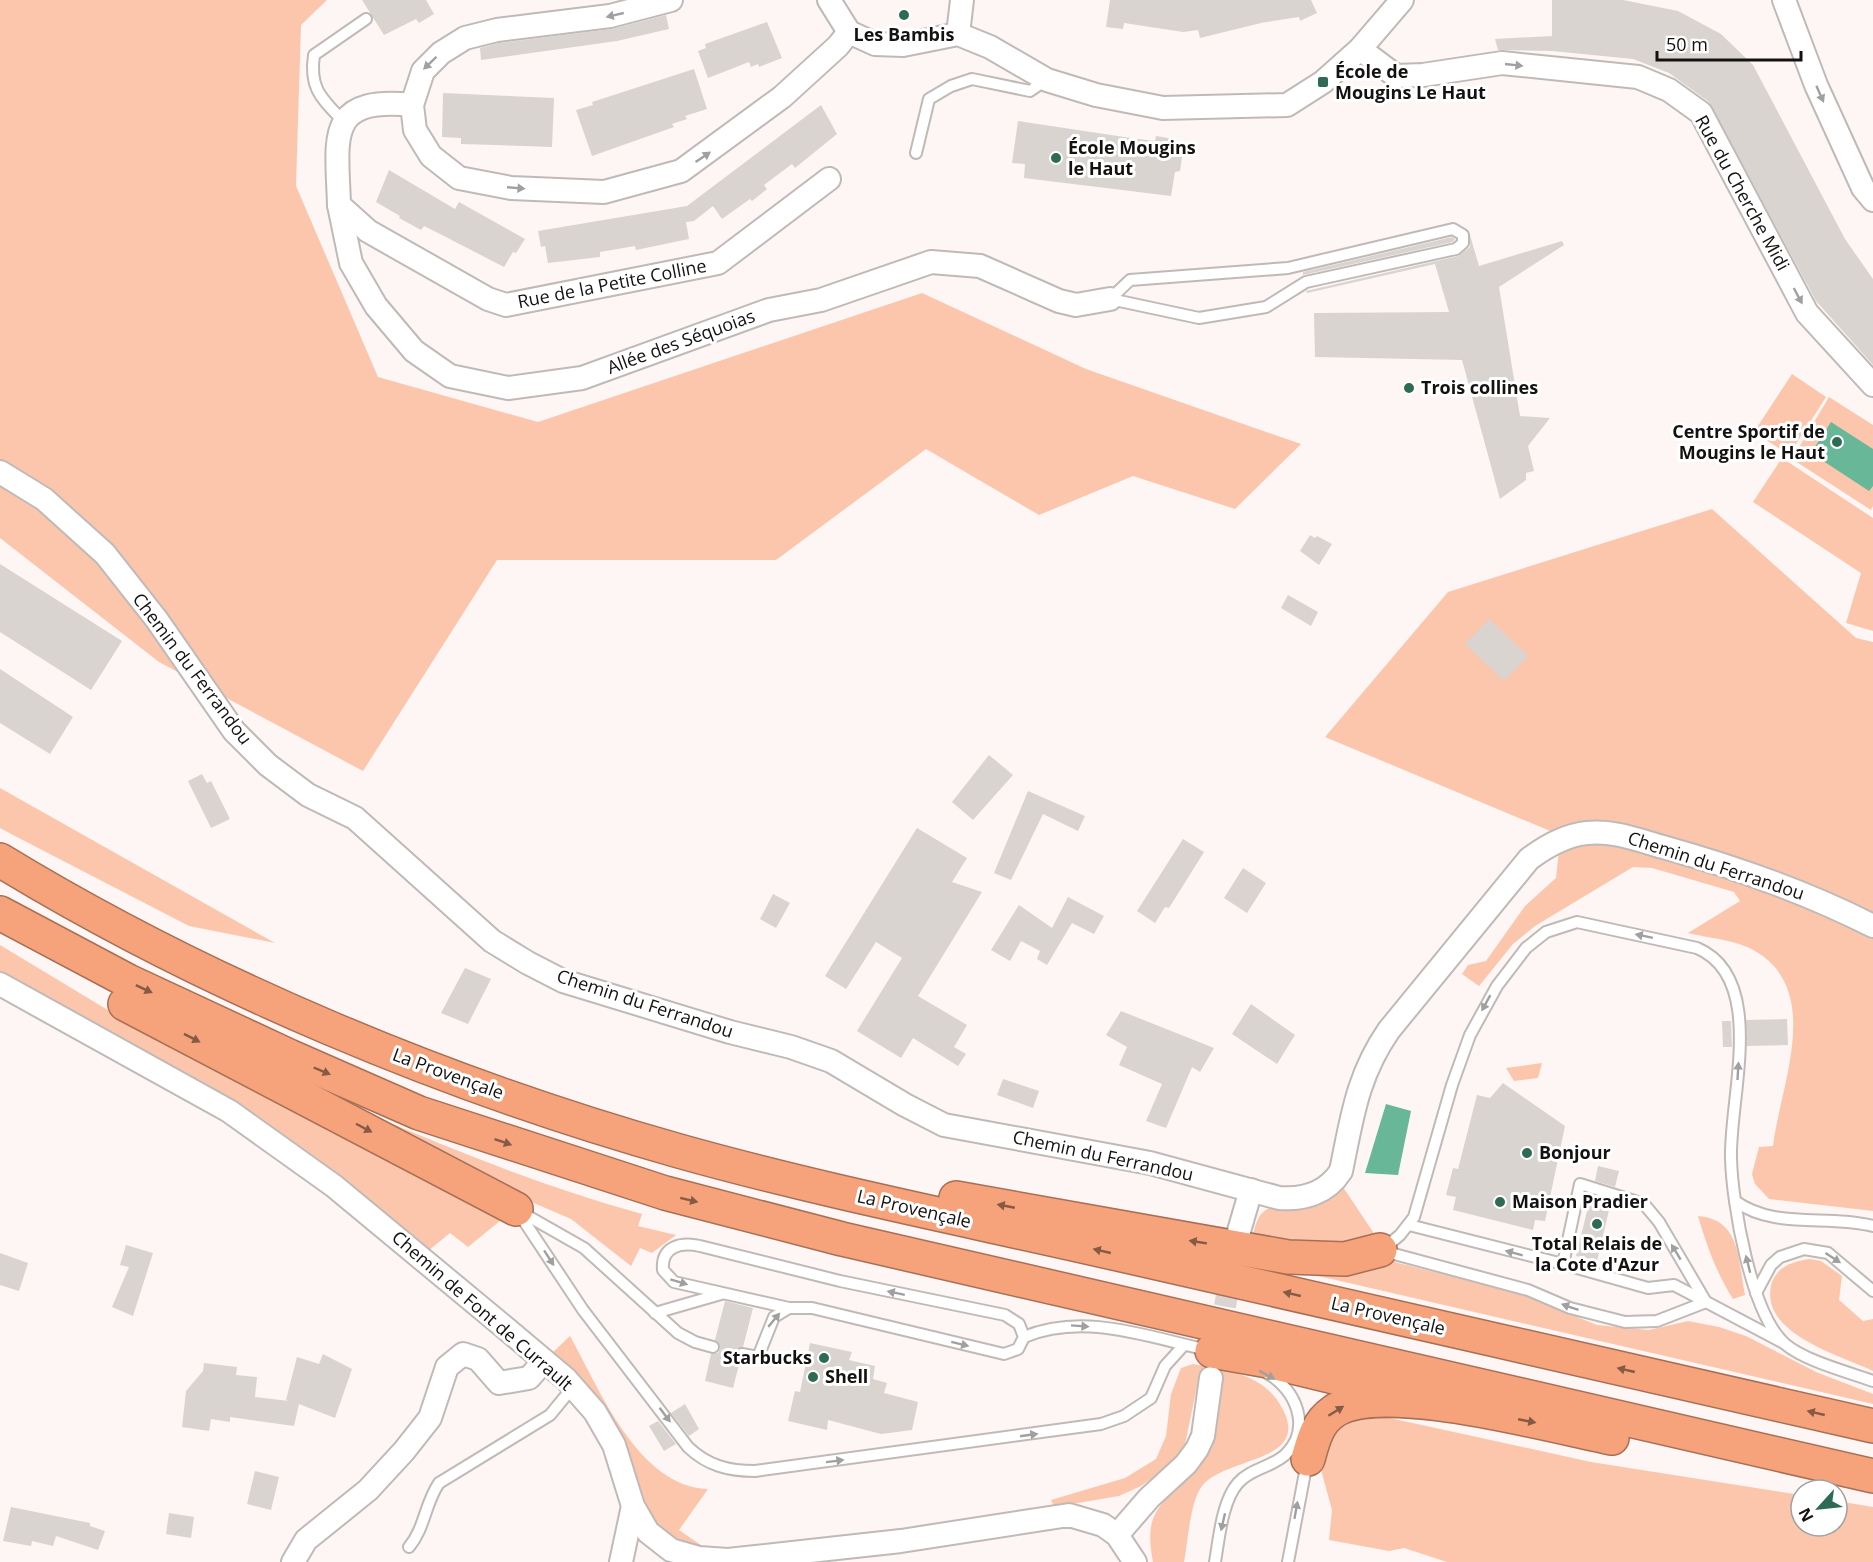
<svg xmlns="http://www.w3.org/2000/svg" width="1873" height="1562" font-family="'Open Sans',sans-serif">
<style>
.green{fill:#fcc6ad}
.water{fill:#67b798}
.building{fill:#dad4d1}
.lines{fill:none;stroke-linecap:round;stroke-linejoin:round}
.minor-tunnel{stroke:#dad4d2;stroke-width:22;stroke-dasharray:22 11;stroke-linecap:butt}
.service-casing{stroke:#c0bab7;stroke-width:14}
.minor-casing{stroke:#c0bab7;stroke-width:26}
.motorway-casing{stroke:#a77056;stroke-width:36}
.service{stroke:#fff;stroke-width:10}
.minor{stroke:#fff;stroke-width:22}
.motorway{stroke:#f6a37b;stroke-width:33}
.oneway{fill:#a1a0a0}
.oneway2{fill:#855a46}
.poi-dot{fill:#2f6a54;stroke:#fff;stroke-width:2}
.labels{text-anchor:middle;stroke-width:6;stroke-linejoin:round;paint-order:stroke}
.poi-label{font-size:18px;font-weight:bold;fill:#141211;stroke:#fff;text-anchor:start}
.street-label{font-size:18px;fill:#141211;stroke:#fff}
</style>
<rect width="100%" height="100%" fill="#fdf6f4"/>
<!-- green -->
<g class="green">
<path d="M0 0H327L301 25 296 186 378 377 538 422 922 293 1086 369 1301 444 1235 509 1133 476 1039 515 926 449 776 560H497L363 771 159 662 0 538Z"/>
<path d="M1792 374 1826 397 1789 455 1754 432Z"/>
<path d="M1829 397 1873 425V506L1871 510 1792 459Z"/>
<path d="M1782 458 1873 518V631L1846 623 1861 573 1753 502Z"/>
<path d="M1712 509 1856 638 1873 642V1211L1769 1199 1755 1184 1752 1174 1759 1147 1773 1146C1780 1086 1824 991 1755 951 1737 940 1708 938 1688 933L1740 901 1734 892 1652 868 1633 867 1535 926 1513 944 1479 986 1462 974 1468 965 1486 961 1525 906 1556 878 1559 851 1555 833 1325 737 1448 592Z"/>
<path d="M0 788 275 943 189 926 13 835 0 828Z"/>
<path d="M0 945 121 1018 506 1216 468 1247 450 1233 428 1251 0 971Z"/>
<path d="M1542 1063 1538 1078 1514 1081 1506 1068Z"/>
<path d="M369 1114C458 1152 548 1188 642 1214L638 1226 676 1235 652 1253 640 1248 631 1266 571 1219 501 1189Z"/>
<path d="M1343 1187 1379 1241 1364 1246 1252 1241C1254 1229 1257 1210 1273 1207 1281 1206 1289 1212 1297 1210 1314 1208 1331 1200 1343 1187Z"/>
<path d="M1698 1216C1741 1219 1738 1261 1745 1295L1733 1299C1716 1272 1707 1246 1698 1216Z"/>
<path d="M1810 1259 1821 1261 1842 1276 1839 1300 1863 1321 1873 1319V1371C1839 1355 1761 1334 1771 1286 1775 1267 1793 1261 1810 1259Z"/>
<path d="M1390 1261 1515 1292 1597 1325 1649 1330 1688 1321 1719 1327 1746 1336 1816 1372 1873 1394V1404L1310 1274Z"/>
<path d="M570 1336C599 1388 638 1487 708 1489L679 1530 711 1552 663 1538 551 1354Z"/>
<path d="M1193 1364C1227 1371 1262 1373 1281 1406 1314 1463 1226 1456 1202 1486 1190 1501 1188 1542 1184 1562H1153C1143 1510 1161 1506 1194 1471 1200 1464 1207 1458 1210 1449 1219 1429 1220 1401 1222 1380L1199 1377 1184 1449 1169 1466 1141 1486 1119 1496 1054 1507 1051 1500 1125 1478 1156 1459 1166 1436 1171 1394 1181 1368Z"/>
<path d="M1376 1415 1591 1462 1801 1495V1526H1837V1501L1873 1507V1562H1447L1404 1548 1389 1551 1329 1540 1332 1510 1318 1459 1332 1421Z"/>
</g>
<!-- water -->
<g class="water">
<path d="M1831 422 1873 449V486L1869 491 1811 453Z"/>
<path d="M1386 1104 1411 1111 1398 1175 1365 1173Z"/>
</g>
<!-- building -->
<g class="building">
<path d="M362 0H426L434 14 419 23 416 19 384 35Z"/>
<path d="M1110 0H1311L1317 13 1300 21 1299 17 1261 23 1200 38 1198 30 1183 32 1124 23 1123 29 1106 27Z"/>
<path d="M1552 0H1623L1678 11 1721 34 1753 65 1845 239 1873 279V365L1816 301 1709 102 1669 73 1633 59 1552 51 1498 50 1495 39 1552 36Z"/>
<path d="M666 15 669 29 617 41 481 60 480 48 499 43 612 29Z"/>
<path d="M767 22 782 58 759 67 758 64 751 67 749 62 708 78 698 51 706 48 705 44Z"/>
<path d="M694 69 707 109 685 116 687 119 672 124 674 127 592 156 576 110 593 105 592 102Z"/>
<path d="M443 93 554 98 552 147 461 144V138L442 137Z"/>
<path d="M821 105 837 134 795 168 792 164 764 185 767 189 752 201 750 199 722 219 713 206 694 221 686 222 689 239 636 250 635 246 600 252V257L548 263 545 246 541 247 538 231 687 206Z"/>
<path d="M1018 121 1131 138 1155 141 1156 136 1174 139V142L1184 144 1180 171 1175 172 1171 196 1024 178 1025 164 1012 163Z"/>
<path d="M389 170 455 209 459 202 525 239 516 253 513 252 504 267 440 234 424 226 421 230 399 218 400 216 376 202Z"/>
<path d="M1470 235 1479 266 1562 241 1564 245 1499 287 1520 416 1550 418 1528 446 1534 471 1526 473V480L1500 499 1462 360 1315 357 1314 313 1449 312 1435 264 1307 293 1306 291 1458 256 1470 247Z"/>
<path d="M1452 237 1455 239 1453 242 1303 275V272Z"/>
<path d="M1310 535 1315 538 1317 536 1332 544 1319 565 1300 551Z"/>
<path d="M0 564 122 641 91 690 0 632Z"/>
<path d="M1288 595 1318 612 1311 626 1281 608Z"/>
<path d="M1489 619 1528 656 1504 681 1465 644Z"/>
<path d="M0 669 73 717 50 754 0 723Z"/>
<path d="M989 755 1013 775 973 820 952 802Z"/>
<path d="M202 774 207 783 211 781 230 819 211 828 188 781Z"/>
<path d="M1028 791 1085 816 1078 831 1043 814 1011 880 994 873Z"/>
<path d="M917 828 967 858 952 882 982 892 918 996 967 1025 954 1047 966 1054 958 1066 913 1038 901 1058 857 1031 902 958 876 942 846 989 825 976Z"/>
<path d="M1183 839 1204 852 1169 908 1165 907 1155 923 1137 911Z"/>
<path d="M1243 868 1266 883 1247 913 1224 898Z"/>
<path d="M773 894 790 903 776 928 760 919Z"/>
<path d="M1068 897 1104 916 1094 934 1072 923 1047 965 1037 959 1040 951 1021 941 1010 961 991 950 1019 905 1052 928Z"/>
<path d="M465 968 491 979 468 1024 441 1013Z"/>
<path d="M1251 1004 1295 1035 1277 1064 1232 1034Z"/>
<path d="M1121 1011 1214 1048 1200 1072 1192 1067 1166 1128 1146 1121 1162 1084 1119 1065 1127 1047 1106 1035Z"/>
<path d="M1787 1019 1788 1045 1747 1046 1746 1020Z"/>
<path d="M1722 1021H1731L1732 1047H1723Z"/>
<path d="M1003 1079 1039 1091 1033 1108 997 1095Z"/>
<path d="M1503 1083 1565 1126 1545 1221 1535 1220 1533 1230 1453 1210 1456 1197 1446 1195 1453 1168 1458 1169 1477 1095 1490 1098Z"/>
<path d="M1598 1166 1619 1171 1615 1187 1595 1181Z"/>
<path d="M1591 1195 1611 1202 1597 1261 1576 1256Z"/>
<path d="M126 1245 153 1253 133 1316 112 1307 129 1267 120 1265Z"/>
<path d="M0 1253 28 1263 19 1291 0 1285Z"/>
<path d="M725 1301 753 1308 743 1347 735 1352 740 1361 733 1388 705 1381 711 1354 718 1353 720 1348 715 1340Z"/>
<path d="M810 1343 852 1352 849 1360 875 1366 873 1379 887 1383 884 1393 918 1402 912 1430 881 1434 828 1420 827 1430 788 1421 795 1391 800 1392Z"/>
<path d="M323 1354 352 1369 335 1418 299 1404 294 1426 230 1417V1422L211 1419 209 1431 182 1427 186 1391 203 1371 204 1363 237 1367 236 1375 257 1377 255 1397 289 1401 286 1400 297 1357 319 1364Z"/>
<path d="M685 1404 699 1429 689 1436 671 1413Z"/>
<path d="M658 1421 676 1444 664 1451 649 1426Z"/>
<path d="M255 1471 279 1477 271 1510 247 1504Z"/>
<path d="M11 1507 90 1523V1526L105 1531 98 1550 56 1536 53 1546 32 1541 31 1546 3 1541Z"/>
<path d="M169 1513 194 1517 191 1538 166 1534Z"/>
</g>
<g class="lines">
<!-- minor-tunnel -->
<path class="minor-tunnel" d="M1219 1339 1232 1268"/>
<!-- service casing -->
<g class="service-casing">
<g id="service">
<path d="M343 121C321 98 309 88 314 55L366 19"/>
<path d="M916 153 929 99 951 86 972 79 1030 91 1046 80"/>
<path d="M1453 229 1463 235V243L1456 249 1306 282 1266 307 1199 318 1110 299 1130 280 1288 268Z"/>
<path d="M1735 1201C1775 1230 1827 1214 1873 1226"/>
<path d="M519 1211 584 1248 678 1333 695 1342 713 1347"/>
<path d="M518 1212 583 1310 688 1447C708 1466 729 1471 755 1471L1101 1424 1124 1416 1151 1398 1165 1366 1184 1345"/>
<path d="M1383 1249 1400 1235 1414 1217 1452 1085 1470 1035 1497 986 1526 948 1546 932 1577 922 1697 948C1768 978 1729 1099 1731 1158 1732 1203 1751 1314 1785 1344 1805 1361 1848 1372 1873 1381"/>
<path d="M1383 1251 1528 1290 1570 1308 1625 1322 1657 1321 1706 1302 1659 1222 1644 1204 1580 1184 1563 1264 1409 1225"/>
<path d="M1563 1264 1648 1288 1674 1285 1782 1342"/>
<path d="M1756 1293 1771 1265 1780 1257 1804 1249 1828 1253 1873 1291"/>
<path d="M655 1313 721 1294"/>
<path d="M1024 1337C1085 1312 1147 1337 1208 1350"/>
<path d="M742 1354 758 1357 774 1317 789 1308H812L1004 1354 1018 1349 1024 1337 1019 1324 1005 1315 840 1281 700 1246C681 1242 661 1246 663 1270L674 1282 789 1308"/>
<path d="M409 1547C425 1528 425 1503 439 1483L550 1415 573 1387"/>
<path d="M1215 1562C1219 1539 1222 1501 1238 1483 1251 1468 1273 1467 1286 1454 1312 1428 1296 1389 1267 1373"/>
<path d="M1288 1562 1307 1462"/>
</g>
</g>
<!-- minor casing -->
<g class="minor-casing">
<g id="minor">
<path d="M671 0 610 16 497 30 465 38 441 53 423 71 412 105 415 130 431 156 459 178 511 188 604 192 681 171 782 97 838 46 849 32"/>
<path d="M829 0 849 32 875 44 903 45 958 34 990 47 1047 80 1096 95 1163 108 1287 105 1323 82 1360 49 1402 0"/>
<path d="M1784 0 1816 85 1863 188 1873 200"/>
<path d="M958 34 962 0"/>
<path d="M1360 49 1396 76 1423 75 1502 63 1638 77 1669 90 1701 113 1807 313 1873 385"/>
<path d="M412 105C325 96 337 138 339 205L368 231 488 299 506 305 718 263 829 179"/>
<path d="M339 205 351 263 376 306 414 351 450 376 508 388 582 378 769 310 821 300 931 262 980 266 1059 301 1076 305 1110 299"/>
<path d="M0 472 44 499 105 554 157 620 234 731 268 765 308 795 355 818 492 941 528 963 563 981 730 1032 791 1047 831 1061 905 1105 944 1125 1150 1163 1279 1198C1304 1200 1327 1193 1341 1171 1352 1118 1357 1076 1389 1030L1529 859C1545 847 1566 835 1587 833 1613 830 1638 840 1663 847 1735 867 1806 892 1873 926"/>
<path d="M0 984 229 1111 334 1186 503 1326 566 1379 595 1412 614 1445 633 1506 648 1532 671 1550 699 1558 728 1560 901 1541 1069 1515 1103 1525 1117 1535 1135 1562"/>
<path d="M1239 1231 1251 1190"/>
<path d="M1117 1535 1149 1498 1186 1464 1197 1449 1203 1436 1211 1378"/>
<path d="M293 1562 306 1540 368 1490 404 1451 430 1418 447 1367 463 1354 478 1359 499 1383 529 1378 544 1361"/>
<path d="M621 1562 633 1506"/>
</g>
</g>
<!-- motorway casing -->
<g class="motorway-casing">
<g id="motorway">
<path d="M0 860C205 985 448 1086 679 1151 825 1192 974 1221 1122 1255 1372 1312 1623 1369 1873 1426"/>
<path d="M0 913 128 981 289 1056 419 1113 665 1193 842 1239 1873 1476"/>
<path d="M125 1004 516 1209"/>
<path d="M956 1198 1288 1257 1345 1259 1380 1250"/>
<path d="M1212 1351 1268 1361 1392 1391"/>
<path d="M1308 1459C1313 1441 1317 1423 1333 1412 1378 1378 1555 1427 1612 1438"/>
</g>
</g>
<!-- service -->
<use href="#service" class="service"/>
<!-- minor -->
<use href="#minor" class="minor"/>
<!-- motorway -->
<use href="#motorway" class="motorway"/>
</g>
<!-- one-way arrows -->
<defs><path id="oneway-solid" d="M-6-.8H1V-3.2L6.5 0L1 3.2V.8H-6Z" transform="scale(1.5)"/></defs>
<g class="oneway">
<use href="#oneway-solid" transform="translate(615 15) rotate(167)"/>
<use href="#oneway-solid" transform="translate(430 63) rotate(136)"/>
<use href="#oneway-solid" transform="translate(1514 65) rotate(6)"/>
<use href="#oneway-solid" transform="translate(1820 94) rotate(66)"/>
<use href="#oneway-solid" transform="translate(703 157) rotate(-34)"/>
<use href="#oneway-solid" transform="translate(516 188) rotate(5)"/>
<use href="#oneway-solid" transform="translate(1798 296) rotate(62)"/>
<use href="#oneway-solid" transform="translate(1644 936) rotate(-168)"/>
<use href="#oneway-solid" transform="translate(1486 1003) rotate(119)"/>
<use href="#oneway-solid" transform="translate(1738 1071) rotate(-87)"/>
<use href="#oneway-solid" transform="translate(1676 1252) rotate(-121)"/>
<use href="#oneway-solid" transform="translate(1514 1253) rotate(-165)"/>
<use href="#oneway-solid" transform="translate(549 1258) rotate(57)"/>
<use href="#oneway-solid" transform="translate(1833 1258) rotate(33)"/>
<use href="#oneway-solid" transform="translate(1748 1264) rotate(-104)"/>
<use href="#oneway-solid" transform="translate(679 1282) rotate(17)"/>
<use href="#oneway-solid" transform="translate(896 1293) rotate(-168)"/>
<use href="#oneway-solid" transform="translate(1570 1307) rotate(-161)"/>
<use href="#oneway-solid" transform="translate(774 1320) rotate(-50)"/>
<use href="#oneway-solid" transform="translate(1080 1326) rotate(4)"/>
<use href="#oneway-solid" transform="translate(960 1344) rotate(14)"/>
<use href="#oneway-solid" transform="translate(1267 1375) rotate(29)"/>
<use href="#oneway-solid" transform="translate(665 1415) rotate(53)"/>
<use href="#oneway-solid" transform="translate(1029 1435) rotate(-8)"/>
<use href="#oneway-solid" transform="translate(835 1461) rotate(-7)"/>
<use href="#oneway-solid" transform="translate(1296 1510) rotate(-80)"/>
<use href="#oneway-solid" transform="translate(1223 1522) rotate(103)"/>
</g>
<g class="oneway2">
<use href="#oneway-solid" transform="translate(144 989) rotate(25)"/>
<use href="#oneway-solid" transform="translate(192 1038) rotate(27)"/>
<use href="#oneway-solid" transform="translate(322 1071) rotate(23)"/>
<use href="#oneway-solid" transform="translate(364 1128) rotate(28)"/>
<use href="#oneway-solid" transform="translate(503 1142) rotate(19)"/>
<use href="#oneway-solid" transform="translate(689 1200) rotate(14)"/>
<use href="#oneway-solid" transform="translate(1006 1206) rotate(-169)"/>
<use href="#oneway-solid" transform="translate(1198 1242) rotate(-171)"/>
<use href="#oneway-solid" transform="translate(1102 1251) rotate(-167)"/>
<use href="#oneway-solid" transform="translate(1292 1294) rotate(-167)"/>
<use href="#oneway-solid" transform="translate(1626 1370) rotate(-167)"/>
<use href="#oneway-solid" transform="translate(1336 1411) rotate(-32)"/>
<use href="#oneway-solid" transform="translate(1816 1413) rotate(-167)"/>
<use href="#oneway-solid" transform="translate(1527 1421) rotate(11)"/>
</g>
<!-- markers -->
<g class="poi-dot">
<circle cx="904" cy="15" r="6"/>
<rect x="1317" y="76" width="12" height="12" rx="3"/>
<circle cx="1056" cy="158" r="6"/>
<circle cx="1409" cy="388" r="6"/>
<circle cx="1837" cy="442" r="6"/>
<circle cx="1527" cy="1153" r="6"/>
<circle cx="1500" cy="1202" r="6"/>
<circle cx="1597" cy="1224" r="6"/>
<circle cx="824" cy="1358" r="6"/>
<circle cx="813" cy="1377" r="6"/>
</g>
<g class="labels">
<!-- poi labels -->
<g class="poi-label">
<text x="904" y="41" text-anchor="middle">Les Bambis</text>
<text x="1335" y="78">École de<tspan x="1335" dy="21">Mougins Le Haut</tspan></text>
<text x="1068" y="154">École Mougins<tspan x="1068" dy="21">le Haut</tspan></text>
<text x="1421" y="394">Trois collines</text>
<text x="1825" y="438" text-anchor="end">Centre Sportif de<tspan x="1825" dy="21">Mougins le Haut</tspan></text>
<text x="1539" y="1159">Bonjour</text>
<text x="1512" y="1208">Maison Pradier</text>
<text x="1597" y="1250" text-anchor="middle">Total Relais de<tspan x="1597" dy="21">la Cote d'Azur</tspan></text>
<text x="812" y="1364" text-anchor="end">Starbucks</text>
<text x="825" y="1383">Shell</text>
</g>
<!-- street labels -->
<g class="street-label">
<text transform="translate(1742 193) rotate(61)" y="6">Rue du Cherche Midi</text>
<text transform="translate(612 284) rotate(-11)" y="6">Rue de la Petite Colline</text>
<text transform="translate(681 342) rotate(-20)" y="6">Allée des Séquoias</text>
<text transform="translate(192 669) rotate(53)" y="6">Chemin du Ferrandou</text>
<text transform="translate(1716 866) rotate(18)" y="6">Chemin du Ferrandou</text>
<text transform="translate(645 1004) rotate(18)" y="6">Chemin du Ferrandou</text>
<text transform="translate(448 1074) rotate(20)" y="6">La Provençale</text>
<text transform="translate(1103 1156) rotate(12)" y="6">Chemin du Ferrandou</text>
<text transform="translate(914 1209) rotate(13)" y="6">La Provençale</text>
<text transform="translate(482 1311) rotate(41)" y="6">Chemin de Font de Currault</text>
<text transform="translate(1388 1316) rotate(13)" y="6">La Provençale</text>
</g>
</g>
<!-- north arrow -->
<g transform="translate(1819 1508) rotate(243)"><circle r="28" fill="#ffffff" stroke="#a1a0a0" stroke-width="1.5"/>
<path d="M0-4.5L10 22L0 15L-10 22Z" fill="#2f6a54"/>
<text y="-9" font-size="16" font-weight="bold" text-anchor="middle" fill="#141211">N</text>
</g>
<!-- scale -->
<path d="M1657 51v9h144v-9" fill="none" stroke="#141211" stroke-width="3"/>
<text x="1666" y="51" font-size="18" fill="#141211" stroke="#ffffff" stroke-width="4.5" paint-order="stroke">50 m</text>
</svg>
